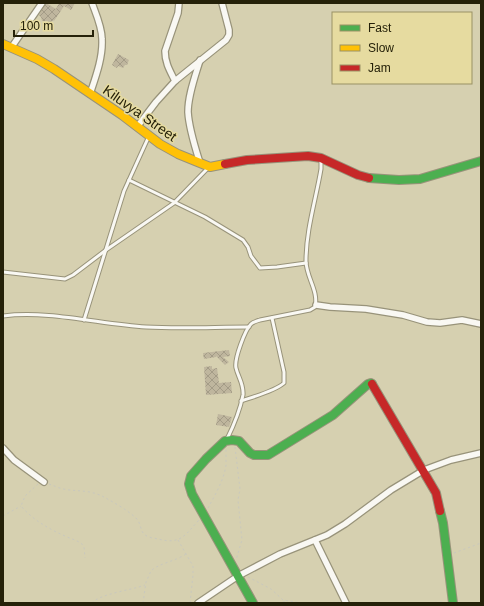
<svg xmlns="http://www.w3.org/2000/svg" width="484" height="606" font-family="Helvetica,sans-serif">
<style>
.building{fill:url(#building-cross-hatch)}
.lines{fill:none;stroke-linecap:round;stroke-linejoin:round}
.lane-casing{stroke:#98937a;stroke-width:5}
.street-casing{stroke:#98937a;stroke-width:8}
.fast-casing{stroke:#98937a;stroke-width:10}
.slow-casing{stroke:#98937a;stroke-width:10}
.jam-casing{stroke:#98937a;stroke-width:10}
.path{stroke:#c9c8be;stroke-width:1;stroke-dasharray:2 3;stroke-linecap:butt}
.lane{stroke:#f9f8f3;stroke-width:3}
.street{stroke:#f9f8f3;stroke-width:5.5}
.fast{stroke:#4caf50;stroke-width:8}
.slow{stroke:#ffc107;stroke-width:8}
.jam{stroke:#c62828;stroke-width:8}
.labels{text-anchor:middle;stroke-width:3;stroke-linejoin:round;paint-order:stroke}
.street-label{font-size:14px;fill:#252109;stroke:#e6dba0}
</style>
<defs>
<pattern id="building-cross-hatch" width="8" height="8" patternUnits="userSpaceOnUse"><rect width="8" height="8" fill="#bfb69e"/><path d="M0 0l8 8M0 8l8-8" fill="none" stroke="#a49c87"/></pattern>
</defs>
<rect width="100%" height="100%" fill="#d6d0b0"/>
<!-- building -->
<g class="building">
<path d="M46 3 56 9 59 3H75L71 10 64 6 54 21 53 20 51 23 47 21H42L41 17 39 15Z"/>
<path d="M118 54 129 60 127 65H125L123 68 118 66 117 68 112 65Z"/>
<path d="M229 350 230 356 223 357 229 362 225 365 216 356V357L204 359 203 353Z"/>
<path d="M212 366V369L217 368 219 383 231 382 232 393 206 395 204 367Z"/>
<path d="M218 414 232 417 229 427 216 425Z"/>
</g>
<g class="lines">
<!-- lane casing -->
<g class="lane-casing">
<g id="lane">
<path d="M129 180 205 217 243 240 248 247 251 256 260 268 277 267 306 263"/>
<path d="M3 272 65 279 73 275 106 250 174 203 208 168"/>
<path d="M3 316C48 310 100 324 146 327 180 329 215 327 249 327"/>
<path d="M84 320 124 191 149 136"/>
<path d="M241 401C253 397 275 391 284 383V372L272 318"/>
<path d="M227 439C234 425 240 410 243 395 244 384 238 377 236 368 234 359 245 330 251 324 253 322 257 321 260 320L310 310 315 307C319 291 306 277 306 261 306 230 316 199 321 169V160"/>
</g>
</g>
<!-- street casing -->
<g class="street-casing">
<g id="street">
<path d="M11 48 42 3"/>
<path d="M200 60C195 77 188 95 188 112 189 129 195 147 200 163"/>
<path d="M175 81C170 71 165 63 165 51L178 13 179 3"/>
<path d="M90 94C96 76 103 57 102 39 102 27 96 14 92 3"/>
<path d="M137 127 156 102 175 81 226 40 229 35V30L222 3"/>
<path d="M316 305 330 307 366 309 403 315 427 322 440 323 462 320 481 324"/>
<path d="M3 448 14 460 44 482"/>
<path d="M315 540 346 603"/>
<path d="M198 603 238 576 280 554 327 535 345 524 391 490 424 470 451 460 481 453"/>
</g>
</g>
<!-- fast casing -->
<g class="fast-casing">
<g id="fast">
<path d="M369 178 399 180 420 179 481 161"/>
<path d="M440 511 443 523 453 603"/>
<path d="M253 603 192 494 189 484 191 476 206 459 225 441 232 440 239 441 250 453 254 455H268L333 415 368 384 371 383 372 384"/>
</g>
</g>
<!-- slow casing -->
<g class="slow-casing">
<path id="slow" d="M3 44 37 59 54 69 122 115 160 144 178 154 210 167 225 164"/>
</g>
<!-- jam casing -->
<g class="jam-casing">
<g id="jam">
<path d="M225 164 247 160 308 156 321 158 358 175 369 178"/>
<path d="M372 384 436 493 440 511"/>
</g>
</g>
<!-- path -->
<g class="path">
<path d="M235 447 240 489 238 500 242 540 236 560"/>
<path d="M38 484 25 496 21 506C33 520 49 529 65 536 71 539 77 540 82 544L84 547 85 558"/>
<path d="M49 484C52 485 54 486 57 487 72 493 85 488 102 496 113 502 126 509 136 518 141 523 140 530 144 534 148 538 154 538 158 539 181 545 185 535 199 520"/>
<path d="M208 508C215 495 224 480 226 465 226 460 226 454 226 449"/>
<path d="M3 516 21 506"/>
<path d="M178 540 193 566V575L190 603"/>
<path d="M454 553 481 543"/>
<path d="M248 577 271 589 283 600 302 603"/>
<path d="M92 603C99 594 132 590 145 585"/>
<path d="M143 603 146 582 151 571C157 564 176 561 186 554"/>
<path d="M278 603 288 601"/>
<path d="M323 603 339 602"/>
<path d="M420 603 445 602"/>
</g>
<!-- lane -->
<use href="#lane" class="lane"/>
<!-- street -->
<use href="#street" class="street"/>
<!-- fast -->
<use href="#fast" class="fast"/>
<!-- slow -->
<use href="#slow" class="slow"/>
<!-- jam -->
<use href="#jam" class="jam"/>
</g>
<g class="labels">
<!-- street labels -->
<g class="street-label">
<text transform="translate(140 113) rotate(35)" y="5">Kiluvya Street</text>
</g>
</g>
<!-- border -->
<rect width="484" height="606" fill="none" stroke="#252109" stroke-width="8"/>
<!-- legend -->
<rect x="332" y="12" width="140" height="72" fill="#e6dba0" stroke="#999164"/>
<rect x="340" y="25" width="20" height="6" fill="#4caf50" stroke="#999164"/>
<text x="368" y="32" font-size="12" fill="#252109">Fast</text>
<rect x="340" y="45" width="20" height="6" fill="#ffc107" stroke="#999164"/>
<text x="368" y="52" font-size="12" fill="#252109">Slow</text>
<rect x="340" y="65" width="20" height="6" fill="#c62828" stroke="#999164"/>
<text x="368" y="72" font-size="12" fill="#252109">Jam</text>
<!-- scale -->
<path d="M14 30v6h79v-6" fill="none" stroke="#252109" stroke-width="2"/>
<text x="20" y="30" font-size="12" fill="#252109" stroke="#e6dba0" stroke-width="3" paint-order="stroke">100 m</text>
</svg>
